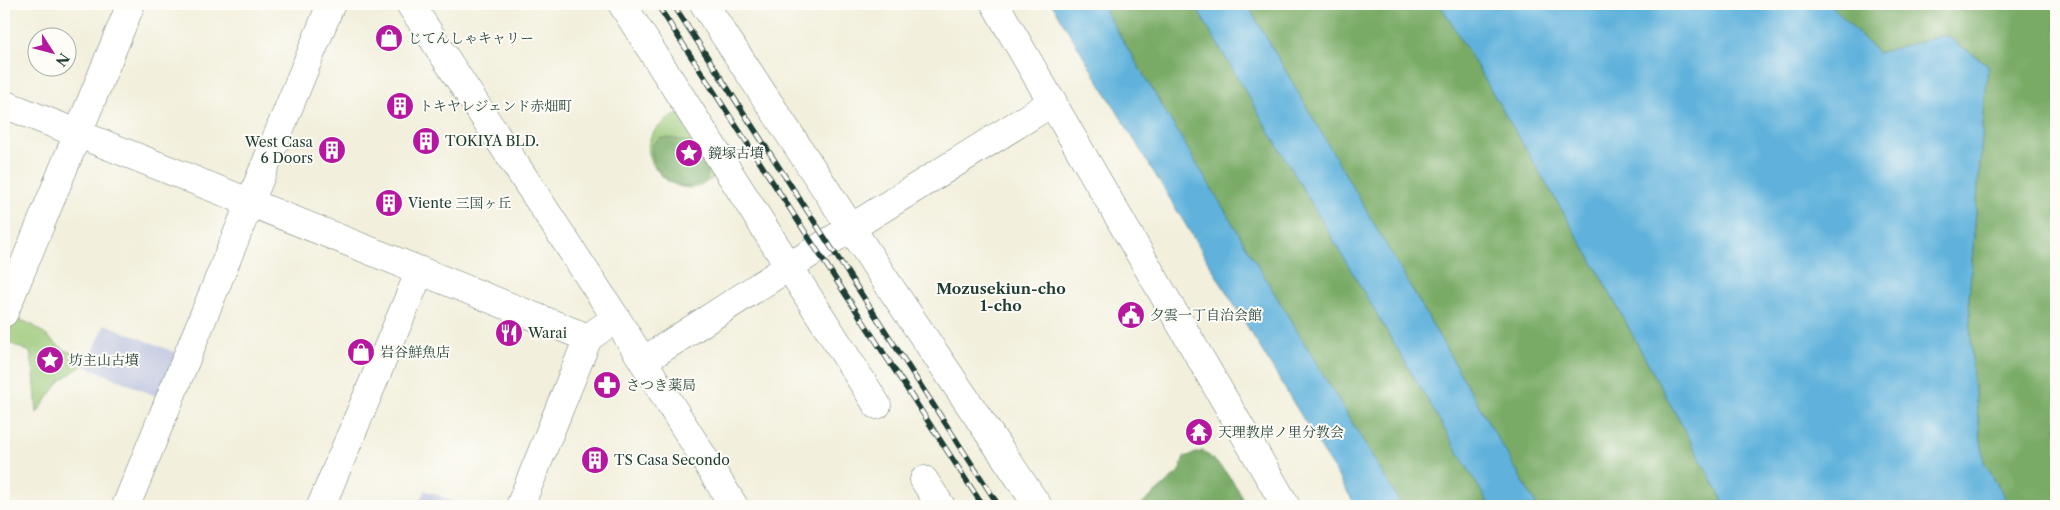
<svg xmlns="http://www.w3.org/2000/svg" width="2060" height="510" font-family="'Libre Caslon Text','Noto Serif JP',serif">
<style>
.industrial{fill:#bcc3de}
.green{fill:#97c674;stroke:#5b8254}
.forest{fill:#79ab66;stroke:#4c744d}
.water{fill:#61b2dc;stroke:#407888}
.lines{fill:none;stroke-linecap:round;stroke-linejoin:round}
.minor-casing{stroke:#697b6f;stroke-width:29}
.minor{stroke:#fff;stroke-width:28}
.rail-casing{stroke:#1f3d34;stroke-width:5.5}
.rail{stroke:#fdfcf7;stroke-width:4;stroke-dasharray:11;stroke-linecap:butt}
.labels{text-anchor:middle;stroke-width:4;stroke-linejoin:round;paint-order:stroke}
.poi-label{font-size:14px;fill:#1f3d34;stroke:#fdfcf7;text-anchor:start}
.neighbourhood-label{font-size:15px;font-weight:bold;fill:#1f3d34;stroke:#fdfcf7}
</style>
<rect width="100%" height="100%" fill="#fdfcf7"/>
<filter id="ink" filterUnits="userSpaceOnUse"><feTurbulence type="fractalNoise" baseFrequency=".02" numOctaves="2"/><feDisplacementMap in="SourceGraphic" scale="10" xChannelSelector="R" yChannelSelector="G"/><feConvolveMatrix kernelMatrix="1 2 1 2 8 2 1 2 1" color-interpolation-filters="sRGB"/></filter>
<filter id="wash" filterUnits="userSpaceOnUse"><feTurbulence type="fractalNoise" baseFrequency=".0096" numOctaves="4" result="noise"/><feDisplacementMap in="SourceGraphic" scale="20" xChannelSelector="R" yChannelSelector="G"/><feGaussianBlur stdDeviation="1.12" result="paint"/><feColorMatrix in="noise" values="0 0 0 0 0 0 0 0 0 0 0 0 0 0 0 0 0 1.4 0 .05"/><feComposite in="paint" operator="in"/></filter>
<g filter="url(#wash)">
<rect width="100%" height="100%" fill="#f2efdc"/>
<!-- industrial -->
<g class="industrial">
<path d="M105 324 179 354 161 398 83 365 89 361Z"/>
<path d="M425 490 465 506H418Z"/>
</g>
<!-- green -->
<g class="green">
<path d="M686 113 717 175C711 179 704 185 697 187 665 195 628 148 662 124 670 117 675 114 686 113Z"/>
<path d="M15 318 33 325 63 349 89 361 60 381 37 413 34 374 30 352 5 341Z"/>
</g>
<!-- forest -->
<g class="forest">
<path d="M1101 4H1194L1490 506H1402Z"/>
<path d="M1247 4H1440L1595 266 1726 506H1537Z"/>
<path d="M1830 4H2056V506H2010L1984 462 1973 380 1969 296 1988 65 1945 35 1878 53Z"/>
<path d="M660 138C688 137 715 149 706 181 699 184 691 187 682 186 664 184 649 162 652 145Z"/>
<path d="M1203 451C1223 467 1237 482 1245 506H1140L1179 472 1184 457Z"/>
</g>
<!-- water -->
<g class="water">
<path d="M1052 4H1101L1402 506H1356Z"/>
<path d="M1194 4H1247L1537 506H1490Z"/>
<path d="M1440 4H1830L1878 53 1945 35 1988 65 1969 296 1973 380 1984 462 2010 506H1726L1595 266Z"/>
</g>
</g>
<g filter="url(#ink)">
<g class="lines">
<!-- minor casing -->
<g class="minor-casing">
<g id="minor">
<path d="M410 4 616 318 734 506"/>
<path d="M622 4 877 405"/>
<path d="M704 4 886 281 1038 506"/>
<path d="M995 4 1286 506"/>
<path d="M4 104 588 338 616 318"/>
<path d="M4 313 131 4"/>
<path d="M643 361 790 266 1053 102"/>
<path d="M924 480 941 506"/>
<path d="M126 506 331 4"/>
<path d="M321 506 420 271"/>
<path d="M520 506 588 338"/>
</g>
</g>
<!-- minor -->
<use href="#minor" class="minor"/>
<!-- rail casing -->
<g class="rail-casing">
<g id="rail">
<path d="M657 4 983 506"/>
<path d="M673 4 999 506"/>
</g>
</g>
<!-- rail -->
<use href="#rail" class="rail"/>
</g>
</g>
<!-- icons -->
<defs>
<g id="shop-disc" transform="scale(1.4375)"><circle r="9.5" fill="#b5179e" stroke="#fdfcf7"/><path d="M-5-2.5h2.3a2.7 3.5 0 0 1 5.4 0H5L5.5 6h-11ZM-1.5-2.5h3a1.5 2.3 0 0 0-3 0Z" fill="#fff"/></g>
<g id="building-disc" transform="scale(1.4375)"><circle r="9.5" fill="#b5179e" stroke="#fdfcf7"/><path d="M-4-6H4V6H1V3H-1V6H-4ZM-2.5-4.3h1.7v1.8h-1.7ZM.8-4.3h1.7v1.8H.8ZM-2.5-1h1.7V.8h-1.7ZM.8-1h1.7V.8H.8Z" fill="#fff"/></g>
<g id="sight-disc" transform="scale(1.4375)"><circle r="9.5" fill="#b5179e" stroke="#fdfcf7"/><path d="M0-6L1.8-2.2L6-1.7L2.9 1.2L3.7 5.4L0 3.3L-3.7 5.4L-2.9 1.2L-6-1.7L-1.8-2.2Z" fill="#fff"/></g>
<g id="civic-disc" transform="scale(1.4375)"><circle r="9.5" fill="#b5179e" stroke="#fdfcf7"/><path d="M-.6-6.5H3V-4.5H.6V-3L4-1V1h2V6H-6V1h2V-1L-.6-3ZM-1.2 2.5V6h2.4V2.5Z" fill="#fff"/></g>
<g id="restaurant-disc" transform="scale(1.4375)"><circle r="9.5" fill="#b5179e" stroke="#fdfcf7"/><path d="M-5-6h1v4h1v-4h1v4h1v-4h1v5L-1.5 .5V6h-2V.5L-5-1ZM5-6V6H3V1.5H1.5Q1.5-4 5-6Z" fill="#fff"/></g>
<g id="pharmacy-disc" transform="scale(1.4375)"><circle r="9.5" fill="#b5179e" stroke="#fdfcf7"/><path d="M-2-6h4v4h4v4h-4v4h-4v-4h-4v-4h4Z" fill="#fff"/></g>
<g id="temple-disc" transform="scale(1.4375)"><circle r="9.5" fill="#b5179e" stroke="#fdfcf7"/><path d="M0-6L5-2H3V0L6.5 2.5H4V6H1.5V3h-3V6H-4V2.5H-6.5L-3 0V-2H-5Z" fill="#fff"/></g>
</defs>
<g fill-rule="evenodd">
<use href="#shop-disc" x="389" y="38"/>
<use href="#building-disc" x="400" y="106"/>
<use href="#building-disc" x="426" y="141"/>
<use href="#building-disc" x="332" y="150"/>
<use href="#sight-disc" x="689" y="153"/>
<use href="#building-disc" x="389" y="203"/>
<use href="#civic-disc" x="1131" y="315"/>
<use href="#restaurant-disc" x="509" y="333"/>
<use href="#shop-disc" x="361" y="352"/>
<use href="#sight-disc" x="50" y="360"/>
<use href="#pharmacy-disc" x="607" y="385"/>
<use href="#temple-disc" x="1199" y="432"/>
<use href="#building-disc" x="595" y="460"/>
</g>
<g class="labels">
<!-- poi labels -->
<g class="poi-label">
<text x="408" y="43">じてんしゃキャリー</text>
<text x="419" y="111">トキヤレジェンド赤畑町</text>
<text x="445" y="146">TOKIYA BLD.</text>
<text x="313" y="147" text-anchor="end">West Casa<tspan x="313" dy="16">6 Doors</tspan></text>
<text x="708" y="158">鏡塚古墳</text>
<text x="408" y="208">Viente 三国ヶ丘</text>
<text x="1150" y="320">夕雲一丁自治会館</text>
<text x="528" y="338">Warai</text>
<text x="380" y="357">岩谷鮮魚店</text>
<text x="69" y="365">坊主山古墳</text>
<text x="626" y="390">さつき薬局</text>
<text x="1218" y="437">天理教岸ノ里分教会</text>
<text x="614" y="465">TS Casa Secondo</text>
</g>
<!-- neighbourhood labels -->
<g class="neighbourhood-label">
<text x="1001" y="294">Mozusekiun-cho<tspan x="1001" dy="17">1-cho</tspan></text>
</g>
</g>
<!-- margin -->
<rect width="2060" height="510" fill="none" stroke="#fdfcf7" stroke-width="20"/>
<!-- north arrow -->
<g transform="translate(52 52) rotate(126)"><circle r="24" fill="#fdfcf7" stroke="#a4b0a9"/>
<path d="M0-4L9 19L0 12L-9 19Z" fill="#b5179e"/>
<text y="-8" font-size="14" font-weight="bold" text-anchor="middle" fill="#1f3d34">N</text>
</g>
</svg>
